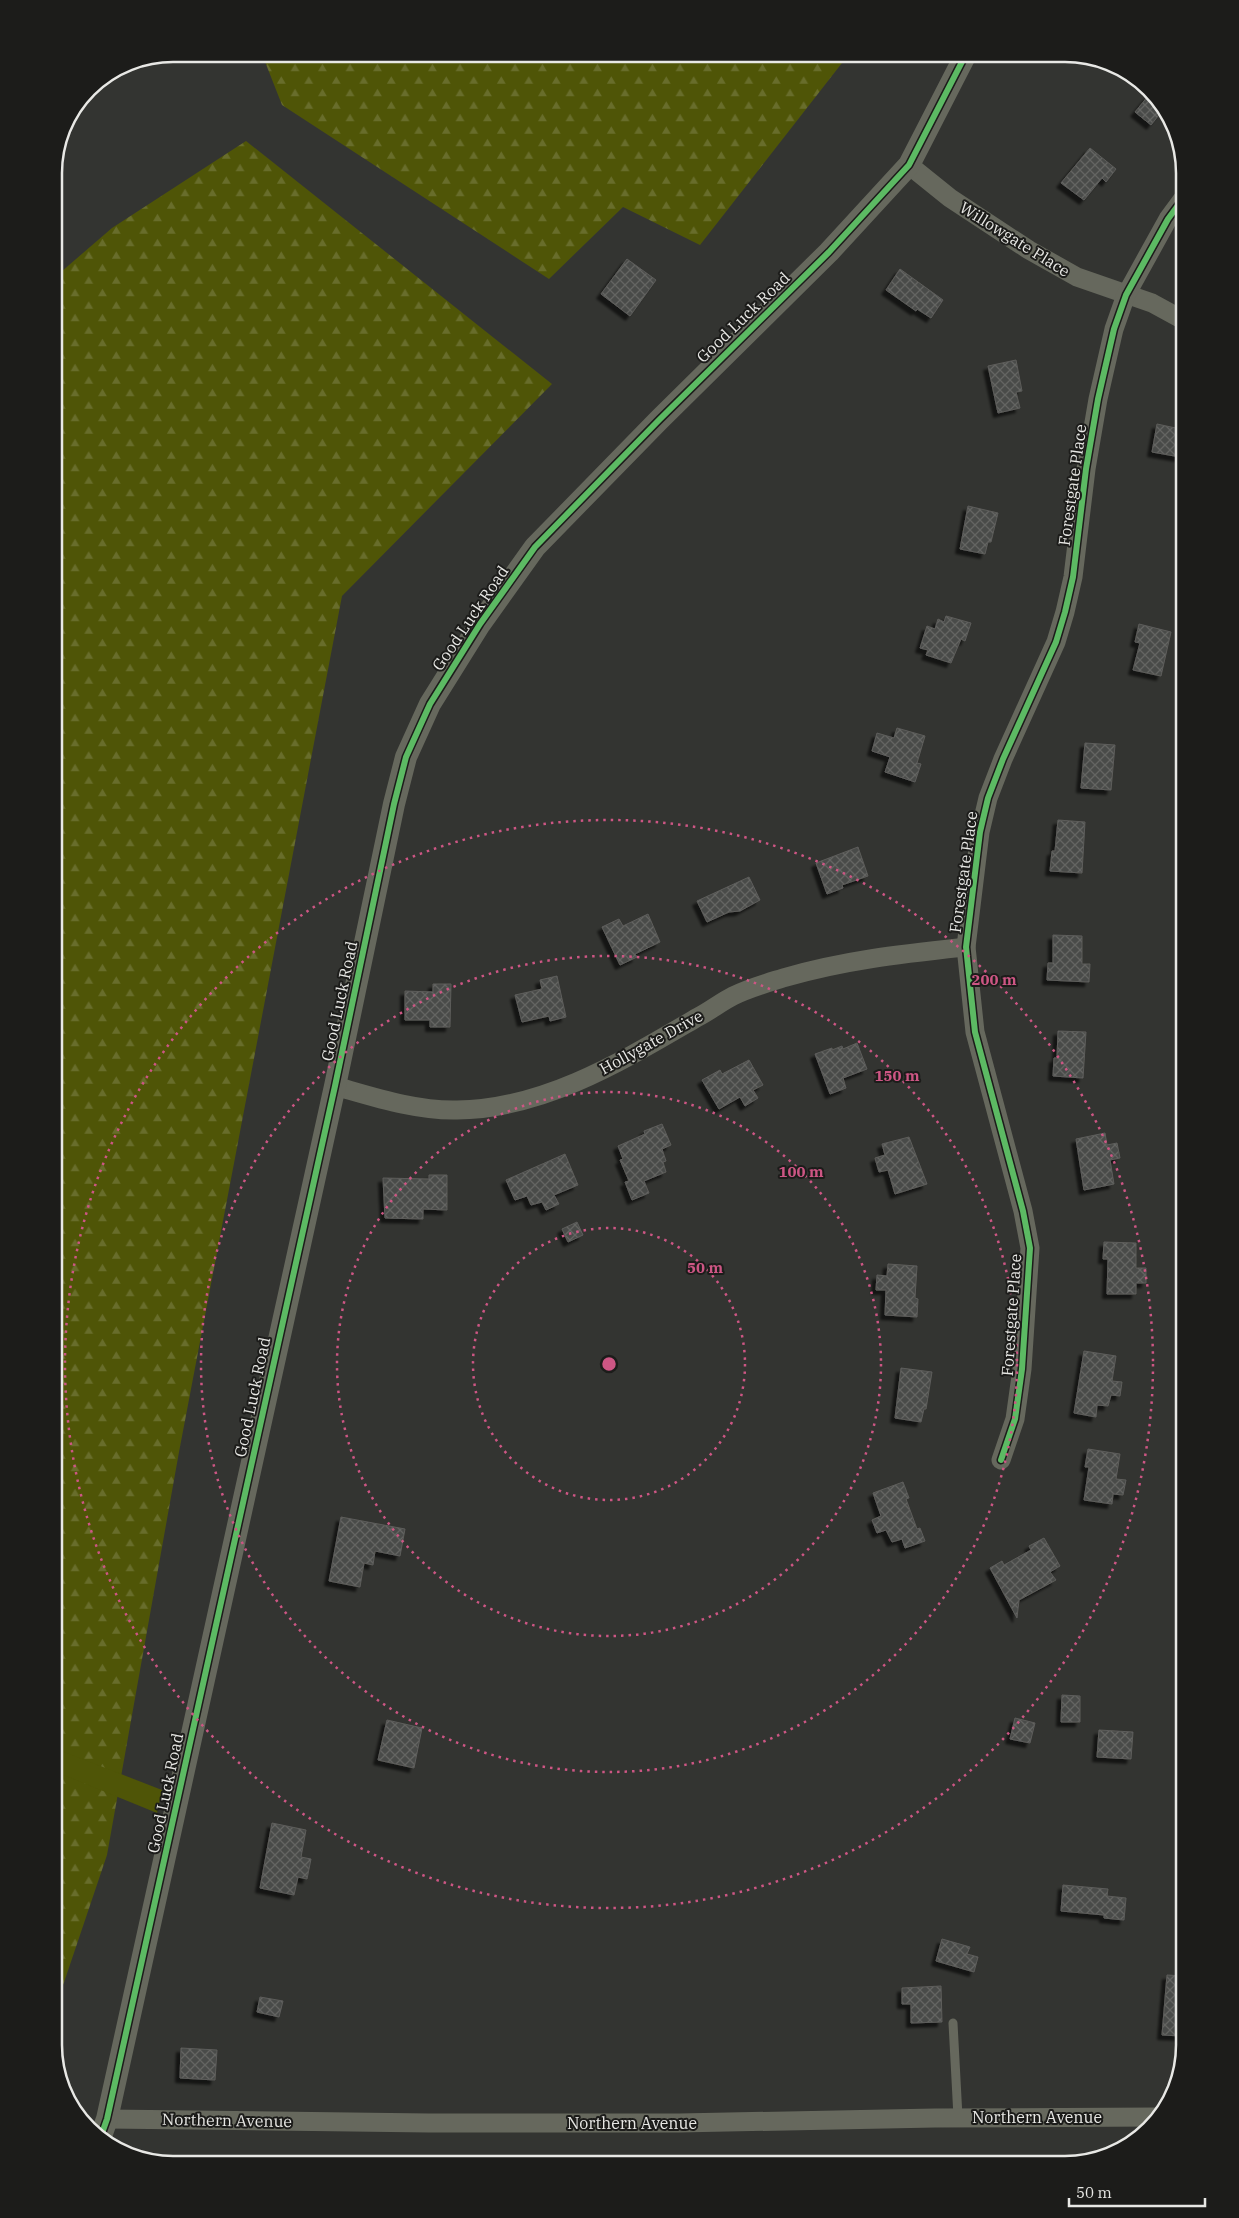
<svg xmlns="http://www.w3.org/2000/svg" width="1239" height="2218" font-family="'IBM Plex Serif',serif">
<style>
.forest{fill:url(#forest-firs)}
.pitch{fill:#4f5507}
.building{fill:url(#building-cross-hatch);stroke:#5d5d5b;filter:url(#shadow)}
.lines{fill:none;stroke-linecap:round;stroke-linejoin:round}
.service{stroke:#66685d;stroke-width:9}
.minor{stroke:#66685d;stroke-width:19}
.tertiary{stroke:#66685d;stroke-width:22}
.cycleway-casing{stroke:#1c1c1a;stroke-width:9}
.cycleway{stroke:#5cba63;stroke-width:6}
.ring{fill:none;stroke:#cd5684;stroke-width:2.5;stroke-dasharray:2.5 5}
.labels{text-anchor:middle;stroke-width:4;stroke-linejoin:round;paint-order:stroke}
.street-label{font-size:16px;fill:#e8e8e5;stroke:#1c1c1a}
.rim{fill:none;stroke:#e8e8e5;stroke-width:2.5}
.centre{fill:#cd5684;stroke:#1c1c1a;stroke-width:2.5}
.ring-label{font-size:15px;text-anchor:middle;font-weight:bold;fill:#cd5684;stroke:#1c1c1a;stroke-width:4;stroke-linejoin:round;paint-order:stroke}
</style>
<defs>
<pattern id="forest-firs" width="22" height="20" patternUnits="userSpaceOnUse" patternTransform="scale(1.25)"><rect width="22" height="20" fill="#4f5507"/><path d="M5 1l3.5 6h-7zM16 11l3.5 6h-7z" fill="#686d2b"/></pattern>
<pattern id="building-cross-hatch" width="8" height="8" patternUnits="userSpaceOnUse" patternTransform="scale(1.25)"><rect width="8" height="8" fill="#4a4b48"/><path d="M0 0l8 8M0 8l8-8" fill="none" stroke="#646562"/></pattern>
<filter id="shadow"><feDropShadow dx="-4.5" dy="4.5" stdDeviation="1" flood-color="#0009"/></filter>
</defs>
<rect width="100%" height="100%" fill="#333431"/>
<!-- forest -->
<g class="forest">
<path d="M262 54H849L700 245 623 207 549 279 282 105Z"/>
<path d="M246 141 552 384 342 596 179 1452 107 1855 54 2012V278L112 228Z"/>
</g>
<!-- pitch -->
<path class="pitch" d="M54 1748 162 1790 157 1813 54 1771Z"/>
<!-- building -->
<g class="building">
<path d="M1149 95 1162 111 1151 125 1135 112Z"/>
<path d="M1090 148 1116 169 1106 182 1102 178 1084 200 1061 183Z"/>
<path d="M627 259 656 280 630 316 601 294Z"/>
<path d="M900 269 943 300 931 318 917 309 916 311 886 290Z"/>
<path d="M1016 360 1022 391 1016 392 1020 408 998 413 988 366Z"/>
<path d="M1157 424 1185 430V456L1180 455V457L1152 452Z"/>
<path d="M968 506 998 513 991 542H988L985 554 960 549Z"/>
<path d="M946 616 971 623 965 641 961 639 951 663 926 655 928 650 920 648 927 626 935 629 938 619 944 622Z"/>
<path d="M1139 624 1171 632 1161 676 1133 670 1140 643 1135 642Z"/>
<path d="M897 728 925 736 917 763 921 764 915 782 885 772 890 757 872 751 877 733 894 738Z"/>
<path d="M1085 743 1115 745 1111 790 1081 788Z"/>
<path d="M1058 820 1085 822 1082 873 1050 871 1052 851H1055Z"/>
<path d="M858 847 868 876 842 885 843 888 827 894 816 863Z"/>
<path d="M749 877 760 900 740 911 729 912 707 922 697 901Z"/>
<path d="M648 914 660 942 635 954 637 957 620 965 602 927 619 919 623 926Z"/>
<path d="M1053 935 1082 936V964H1090L1089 982 1047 980 1048 963H1053Z"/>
<path d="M557 976 566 1017 550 1021 549 1016 522 1022 515 995 542 989 540 980Z"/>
<path d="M433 984H451L450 1027H430V1020H405V991L433 992Z"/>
<path d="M1058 1031 1086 1032 1083 1078 1053 1076 1054 1058H1057Z"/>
<path d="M857 1043 867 1069 843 1078 846 1088 830 1094 815 1054 832 1048V1050L842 1046 843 1049Z"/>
<path d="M749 1060 763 1085 753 1090 758 1098 745 1106 740 1097 719 1109 702 1080 720 1070 722 1074Z"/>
<path d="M662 1124 671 1145 662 1149 666 1161 663 1162 666 1172 644 1181 649 1193 632 1200 625 1182 629 1181 620 1160 623 1159 618 1146 645 1134 644 1131Z"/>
<path d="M1105 1133 1107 1145 1117 1143 1120 1158 1110 1160 1114 1184 1084 1190 1076 1139Z"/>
<path d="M909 1137 927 1184 895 1194 888 1170 879 1172 875 1158 885 1155 882 1144Z"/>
<path d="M565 1154 578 1185 554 1195 559 1204 546 1210 542 1202 531 1205 527 1196 515 1200 506 1180Z"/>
<path d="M429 1175H447V1210L423 1209V1219L385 1218 383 1178 429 1179Z"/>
<path d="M577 1222 583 1235 568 1242 562 1229Z"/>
<path d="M1104 1242 1136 1243V1268H1146V1283H1136V1294H1107L1108 1259H1103Z"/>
<path d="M888 1264 917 1266 915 1298 918 1299 917 1317 885 1315 886 1290H876L877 1275 887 1276Z"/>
<path d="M1084 1351 1116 1356 1112 1381 1122 1382 1120 1396 1111 1395 1108 1406 1097 1405 1096 1417 1074 1413Z"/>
<path d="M901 1368 932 1372 926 1409H924L921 1422 895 1418Z"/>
<path d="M1088 1449 1120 1454 1116 1479 1126 1480 1123 1495 1113 1494 1112 1504 1084 1500 1089 1467H1085Z"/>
<path d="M903 1482 909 1498 906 1499 917 1529 920 1528 925 1541 905 1548 902 1539 892 1542 886 1530 877 1533 872 1520 881 1516 873 1493Z"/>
<path d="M341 1517 405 1529 400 1556 375 1551 373 1565 364 1563 360 1587 329 1581Z"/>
<path d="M1044 1538 1060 1566 1050 1572 1056 1580 1019 1600 1017 1618 990 1568 1002 1561 1004 1565 1031 1550 1029 1546Z"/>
<path d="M1062 1695 1080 1696V1722H1061Z"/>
<path d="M1015 1718 1035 1723 1030 1743 1010 1739Z"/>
<path d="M387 1720 422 1728 414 1768 378 1760Z"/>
<path d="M1099 1730 1133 1732 1131 1759 1097 1757Z"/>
<path d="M272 1823 306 1830 301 1857 311 1859 307 1879 298 1877 294 1895 260 1888Z"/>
<path d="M1063 1885 1108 1889 1107 1896 1126 1898 1124 1920 1104 1918V1915L1061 1911Z"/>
<path d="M942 1939 970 1947 967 1954 978 1957 974 1972 936 1961Z"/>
<path d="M1167 1975 1185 1976V2020H1183L1182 2036 1162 2035Z"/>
<path d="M941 1986 942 2022 911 2023V2004H902V1988Z"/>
<path d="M260 1997 283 2001 279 2017 257 2012Z"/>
<path d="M181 2048 217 2050 215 2080 180 2078Z"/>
</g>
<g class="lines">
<!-- service -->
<path class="service" d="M953 2023 958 2117"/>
<!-- minor -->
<g class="minor">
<path d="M909 165 950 198 1029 250 1077 277 1152 303 1185 321"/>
<path d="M335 1086C374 1097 416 1111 457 1110 545 1109 624 1060 698 1017 710 1011 721 1002 733 996 749 988 767 983 783 978 845 960 902 954 966 947"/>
<path d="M1001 1460 1015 1419 1022 1369 1030 1248 1023 1211 975 1032 966 947 980 832 988 798 1003 759 1056 642 1065 612 1073 577 1086 469 1098 399 1114 329 1126 295 1168 219 1185 196"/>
<path d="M107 2119 429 2123H679L935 2118 1157 2117"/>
</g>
<!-- tertiary -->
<path class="tertiary" d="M101 2136 107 2119 335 1086 394 804 406 757 430 704 480 624 535 547 659 420 829 252 909 165 966 54"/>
<!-- cycleway casing -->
<g class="cycleway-casing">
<g id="cycleway">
<path d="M1001 1460 1015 1419 1022 1369 1030 1248 1023 1211 975 1032 966 947 980 832 988 798 1003 759 1056 642 1065 612 1073 577 1086 469 1098 399 1114 329 1126 295 1168 219 1185 196"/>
<path d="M101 2136 107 2119 335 1086 394 804 406 757 430 704 480 624 535 547 659 420 829 252 909 165 966 54"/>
</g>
</g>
<!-- cycleway -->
<use href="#cycleway" class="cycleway"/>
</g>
<!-- distance rings -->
<g class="ring">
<circle cx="609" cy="1364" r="136"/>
<circle cx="609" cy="1364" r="272"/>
<circle cx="609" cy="1364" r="408"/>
<circle cx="609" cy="1364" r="544"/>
</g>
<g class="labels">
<!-- street labels -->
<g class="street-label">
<text transform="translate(1015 239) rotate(32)" y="6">Willowgate Place</text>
<text transform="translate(743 317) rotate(-44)" y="6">Good Luck Road</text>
<text transform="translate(1072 485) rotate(-82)" y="6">Forestgate Place</text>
<text transform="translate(470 618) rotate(-56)" y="6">Good Luck Road</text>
<text transform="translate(963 872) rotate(-82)" y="6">Forestgate Place</text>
<text transform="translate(339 1001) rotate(-78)" y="6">Good Luck Road</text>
<text transform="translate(651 1042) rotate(-29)" y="6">Hollygate Drive</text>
<text transform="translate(1011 1315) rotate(-86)" y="6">Forestgate Place</text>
<text transform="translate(252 1397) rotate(-78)" y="6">Good Luck Road</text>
<text transform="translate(165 1793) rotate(-78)" y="6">Good Luck Road</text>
<text x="1037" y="2123">Northern Avenue</text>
<text transform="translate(227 2120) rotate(1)" y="6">Northern Avenue</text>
<text x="632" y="2129">Northern Avenue</text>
</g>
</g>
<!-- crop -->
<path d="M0 0H1239V2218H0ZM173 62H1065A111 111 0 0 1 1176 173V2045A111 111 0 0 1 1065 2156H173A111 111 0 0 1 62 2045V173A111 111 0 0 1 173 62Z" fill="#1c1c1a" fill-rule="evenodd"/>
<path class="rim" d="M173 62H1065A111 111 0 0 1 1176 173V2045A111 111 0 0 1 1065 2156H173A111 111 0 0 1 62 2045V173A111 111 0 0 1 173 62Z"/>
<circle cx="609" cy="1364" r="8" class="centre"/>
<g class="ring-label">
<text x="994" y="985">200 m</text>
<text x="897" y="1081">150 m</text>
<text x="801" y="1177">100 m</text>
<text x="705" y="1273">50 m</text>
</g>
<!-- scale -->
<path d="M1069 2198v8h136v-8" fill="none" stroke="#e8e8e5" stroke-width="2.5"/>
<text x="1076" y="2198" font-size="15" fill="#e8e8e5" stroke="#1c1c1a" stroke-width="4" paint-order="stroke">50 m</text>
</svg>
